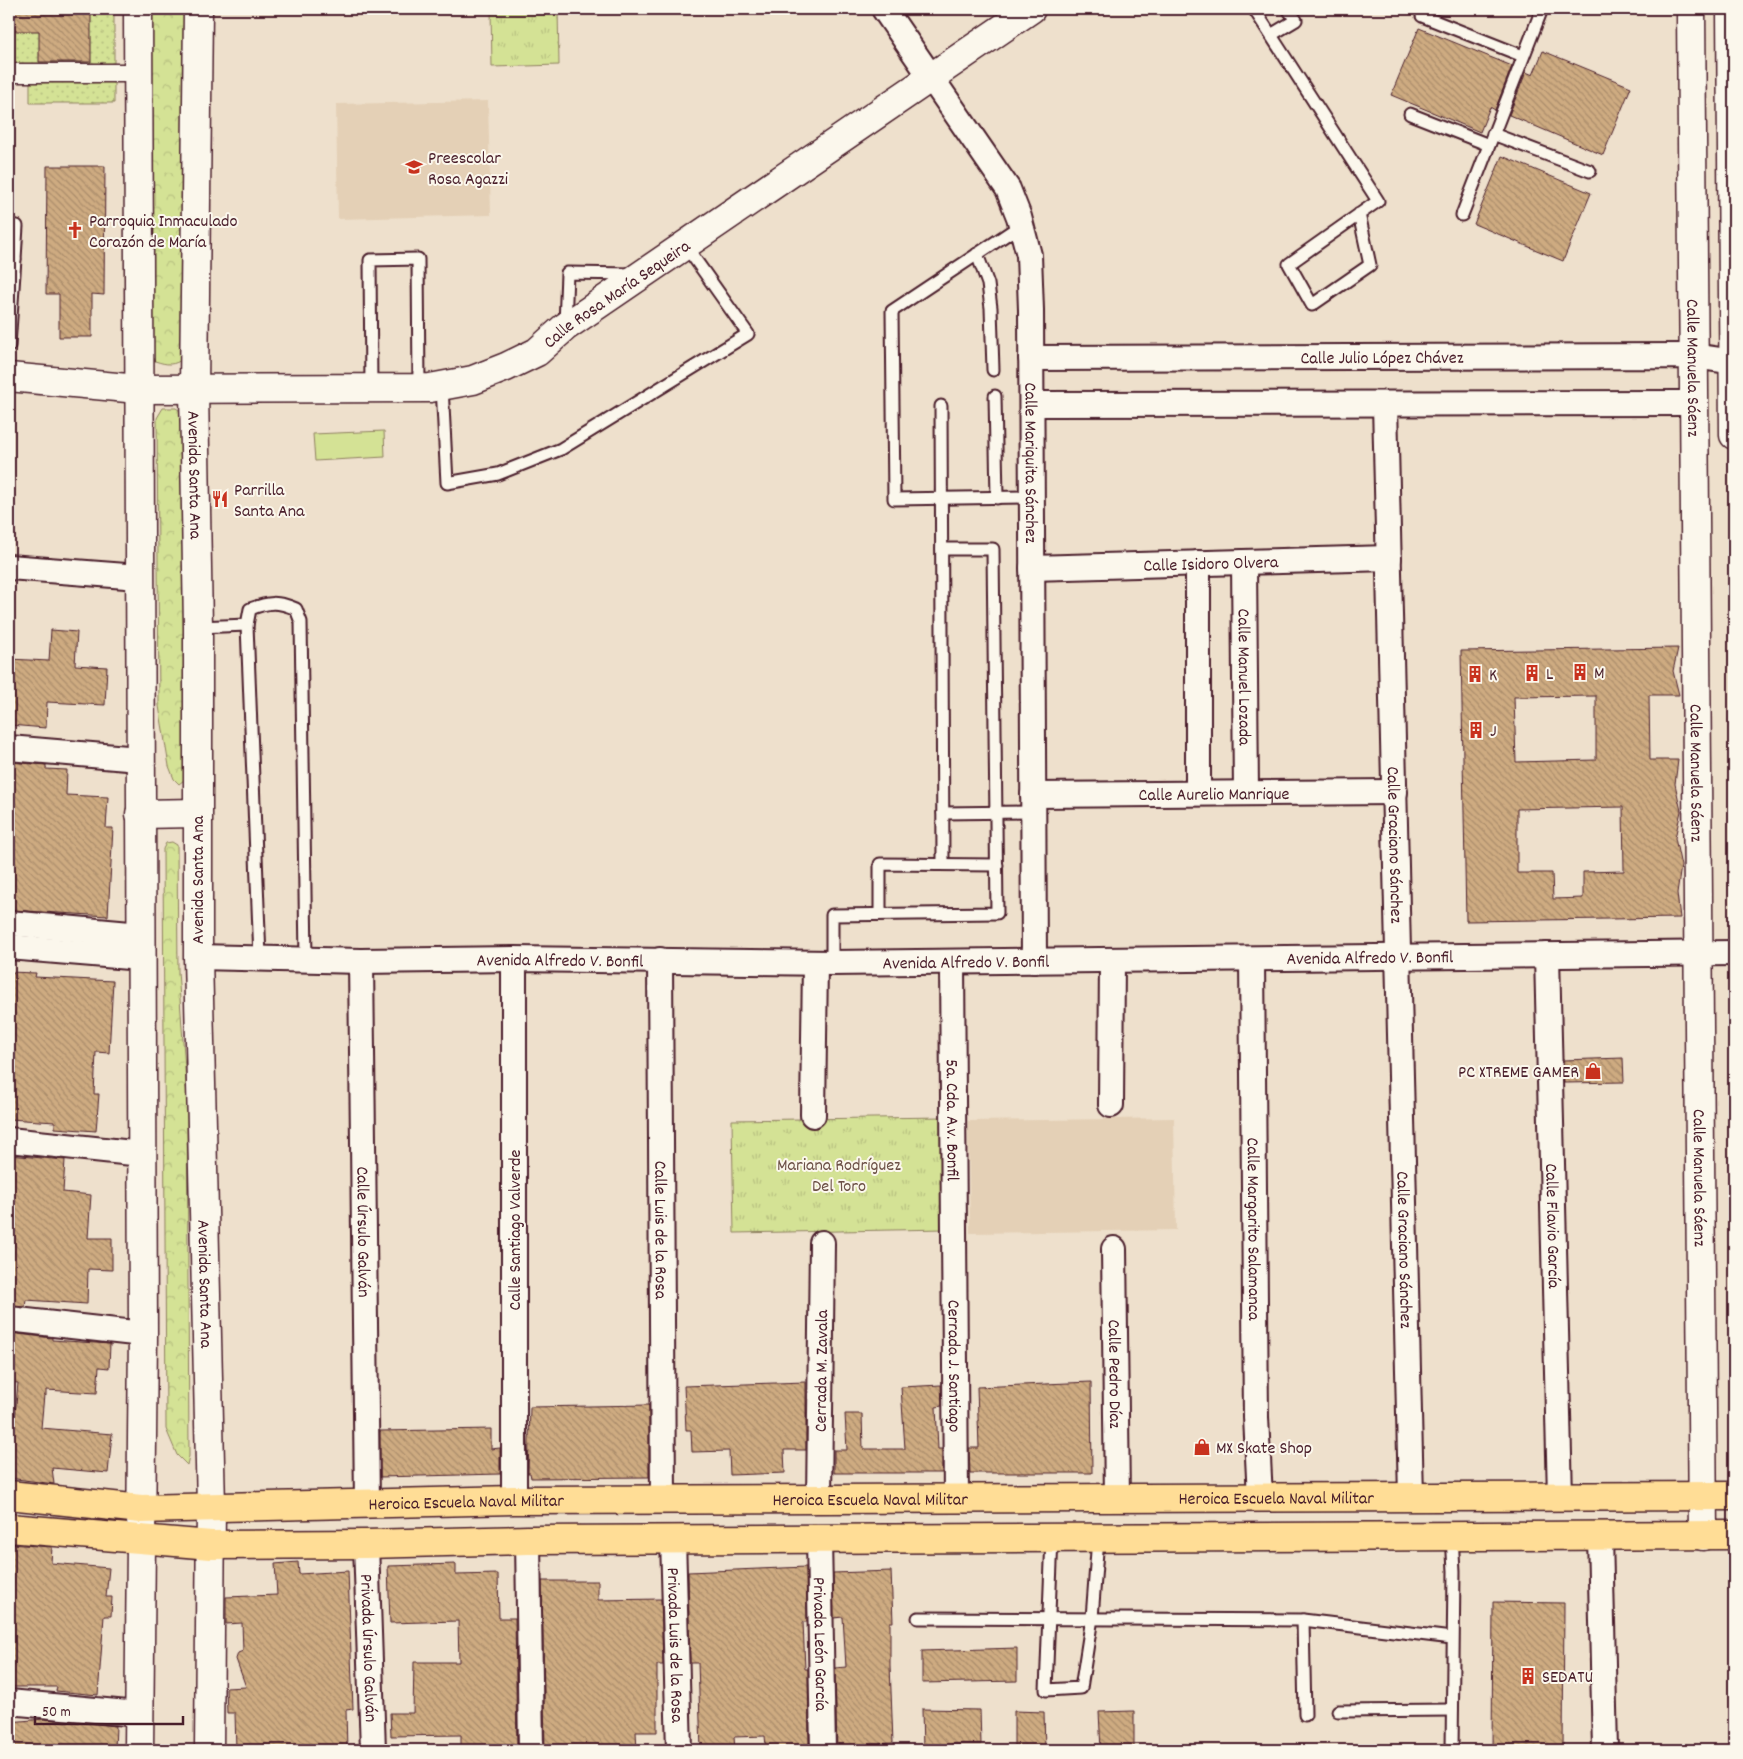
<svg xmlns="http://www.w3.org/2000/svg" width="1743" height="1759" font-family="Dekko,sans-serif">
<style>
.built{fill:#e4d0b6}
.grass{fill:url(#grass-dots);stroke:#8f8060}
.forest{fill:url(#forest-crowns);stroke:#8f8060}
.park{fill:url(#park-tufts);stroke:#8f8060}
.garden{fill:#d4e295;stroke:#8f8060}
.building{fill:url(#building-back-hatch);stroke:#4a1f2b;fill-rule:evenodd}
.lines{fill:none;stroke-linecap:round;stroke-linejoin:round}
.service-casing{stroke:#4a1f2b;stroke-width:15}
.pedestrian-casing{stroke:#4a1f2b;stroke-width:21}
.minor-casing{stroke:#4a1f2b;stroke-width:28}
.tertiary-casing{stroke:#4a1f2b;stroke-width:31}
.secondary-casing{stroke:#4a1f2b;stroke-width:31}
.primary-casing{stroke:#4a1f2b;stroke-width:31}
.service{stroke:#fbf7ec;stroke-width:11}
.pedestrian{stroke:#fbf7ec;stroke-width:18}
.minor{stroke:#fbf7ec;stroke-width:24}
.tertiary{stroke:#fbf7ec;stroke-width:28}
.secondary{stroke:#fbf7ec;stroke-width:28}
.primary{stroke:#ffdd96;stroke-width:28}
.labels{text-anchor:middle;stroke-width:4;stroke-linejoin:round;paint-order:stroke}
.poi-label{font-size:18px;fill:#4a1f2b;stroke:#fbf7ec;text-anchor:start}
.street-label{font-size:18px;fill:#4a1f2b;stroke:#fbf7ec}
.park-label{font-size:18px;fill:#6c5046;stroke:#fbf7ec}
</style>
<defs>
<pattern id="grass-dots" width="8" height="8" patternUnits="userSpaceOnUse" patternTransform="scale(1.25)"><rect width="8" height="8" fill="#d4e295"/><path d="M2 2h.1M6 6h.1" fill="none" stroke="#b8c181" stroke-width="1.8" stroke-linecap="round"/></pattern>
<pattern id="forest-crowns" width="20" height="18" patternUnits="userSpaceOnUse" patternTransform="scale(1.25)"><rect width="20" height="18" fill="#d4e295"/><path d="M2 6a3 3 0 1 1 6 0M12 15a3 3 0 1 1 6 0" fill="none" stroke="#b8c181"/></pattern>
<pattern id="park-tufts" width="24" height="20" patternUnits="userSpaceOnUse" patternTransform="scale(1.25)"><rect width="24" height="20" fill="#d4e295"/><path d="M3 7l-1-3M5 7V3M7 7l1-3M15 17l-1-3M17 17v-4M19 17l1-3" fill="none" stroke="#b8c181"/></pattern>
<pattern id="building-back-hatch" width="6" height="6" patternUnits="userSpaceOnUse" patternTransform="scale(1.25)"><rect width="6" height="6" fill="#ceab81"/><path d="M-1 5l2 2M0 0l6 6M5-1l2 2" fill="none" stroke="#a98b6a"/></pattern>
</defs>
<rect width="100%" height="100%" fill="#eee0cc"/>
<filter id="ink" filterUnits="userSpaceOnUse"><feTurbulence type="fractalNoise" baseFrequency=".02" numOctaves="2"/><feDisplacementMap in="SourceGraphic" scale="10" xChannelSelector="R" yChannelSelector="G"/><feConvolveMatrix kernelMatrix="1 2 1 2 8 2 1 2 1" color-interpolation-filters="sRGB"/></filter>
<g filter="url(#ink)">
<!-- built -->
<g class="built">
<path d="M488 101 491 215 338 219 336 104Z"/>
<path d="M1174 1118 1176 1230 970 1233 968 1121Z"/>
</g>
<!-- grass -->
<path class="grass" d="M9 9H114V103H30V73H9Z"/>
<!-- forest -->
<g class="forest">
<path d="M151 9H184L186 341 184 358C174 366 167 365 155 361L150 353Z"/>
<path d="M163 408H176L183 413 184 780 179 784 174 779 169 766 159 706 157 418Z"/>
<path d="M172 842 177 845 178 971 187 1097 189 1456 187 1465 177 1455 166 1429 163 849 166 843Z"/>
</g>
<!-- park -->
<g class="park">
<path d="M491 9H558L559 65 492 67Z"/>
<path d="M943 1117 945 1229 734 1233 732 1120Z"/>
</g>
<!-- garden -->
<path class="garden" d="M384 431 385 457 315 461 313 434Z"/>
<!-- building -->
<g class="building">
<path d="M9 9 91 10V62H39V31H9Z"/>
<path d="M1419 28 1512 66 1495 110 1490 107 1480 132 1391 95Z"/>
<path d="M1543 51 1631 87 1603 155 1509 115 1526 72 1533 75Z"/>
<path d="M1502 156 1591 193 1563 261 1474 224Z"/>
<path d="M47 166H105L104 295 92 294V337H59V294H46Z"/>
<path d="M51 630 77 632 75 665 107 667 105 705 47 702 46 728 9 725V659L49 661Z"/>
<path d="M1678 648 1673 671 1679 695H1649L1650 760H1678L1675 784 1681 811 1675 838 1681 866 1677 893 1680 918 1466 921 1461 651ZM1596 696V760L1516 762 1514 697ZM1623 807 1624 871 1583 872V898L1553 899 1552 873H1517V809Z"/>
<path d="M9 762 46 765V769L67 770 66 795 108 797 106 828H113L108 916 9 910Z"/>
<path d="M9 972 36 973 35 977 113 981 109 1053 96 1052 94 1094H99L96 1131 55 1128V1122L9 1119Z"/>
<path d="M1623 1058 1624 1082 1564 1083 1563 1060Z"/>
<path d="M9 1155 65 1160 63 1192 91 1195 88 1238H112V1270L88 1269 87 1304 26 1300 25 1307 9 1306Z"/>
<path d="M9 1333 52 1338V1340L110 1344 109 1368 99 1367 97 1393 46 1390V1396L44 1395 41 1428 112 1434 108 1473 52 1468 54 1484 9 1478 18 1383 9 1382Z"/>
<path d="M806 1382V1450H784L785 1473 730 1475 729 1451 692 1452 691 1430H686L684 1386Z"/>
<path d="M1091 1382 1092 1473H970L969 1448H979L977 1387Z"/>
<path d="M941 1385 942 1406 936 1407 938 1449H942V1473H834V1450H847L845 1414H862L863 1449H905L901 1387Z"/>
<path d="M649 1405V1477L531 1478 530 1473H528L530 1407Z"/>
<path d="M491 1429V1449L500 1448V1474L380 1477V1431Z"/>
<path d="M9 1544 52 1547 51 1563 109 1568 106 1597H112L111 1616H104L98 1695 56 1691 57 1687H9Z"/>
<path d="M298 1562 299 1574 348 1571 353 1709 346 1710 347 1750H236L235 1713H227L226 1688 246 1687 236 1659 238 1653 243 1651 242 1623 226 1624V1597L277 1595 275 1564Z"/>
<path d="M456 1564V1575L498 1574 499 1618H515L517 1750H461V1735L391 1736 390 1713H413L414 1662H459L458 1621 390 1623 388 1566Z"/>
<path d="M806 1567 807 1622H803L805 1669H808L809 1750H772V1746H766L765 1736 734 1737 735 1750H701L698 1663H690L688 1572Z"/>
<path d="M891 1571 893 1622H890V1665L893 1743 879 1744V1750H837L835 1668 846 1667 843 1617 834 1618 833 1573Z"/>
<path d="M542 1581H598V1600L661 1599 663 1665H657V1732H636L637 1750H545Z"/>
<path d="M1493 1602 1564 1603 1563 1750H1492Z"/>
<path d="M1017 1648V1681L922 1683V1651Z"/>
<path d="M922 1709 980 1710 981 1744H951V1750H923Z"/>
<path d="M1014 1711 1044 1712 1045 1750H1014Z"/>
<path d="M1134 1711V1750H1101L1099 1712Z"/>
<path d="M44 1719 116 1726 115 1750H9V1722Z"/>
</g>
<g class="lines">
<!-- service casing -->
<g class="service-casing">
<g id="service">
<path d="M1254 9 1378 201 1289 264 1312 305 1370 265 1359 214"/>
<path d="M1422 16 1523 56"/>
<path d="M1271 35 1296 20 1288 9"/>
<path d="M1410 114 1489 145"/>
<path d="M1493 134 1590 171"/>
<path d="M1462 215 1542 9"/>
<path d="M9 225 17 226 15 259"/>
<path d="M1021 225 892 311 894 499 1032 497"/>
<path d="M977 254 988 284 991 308 993 370"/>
<path d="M9 259H15L9 346"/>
<path d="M565 325 567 273 633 274"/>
<path d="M442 386 447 483 498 474 561 449 748 334 685 245"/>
<path d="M371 389 370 260 418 259 419 388"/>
<path d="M995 396 997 498"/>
<path d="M941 406 943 864"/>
<path d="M198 627 247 625"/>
<path d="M943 813 1033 812"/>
<path d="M880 914V864L997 865"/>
<path d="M260 958 247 625 250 609C269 602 277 601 296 609L301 622 306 959"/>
<path d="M832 963V915L997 913 993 549H942"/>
<path d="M1452 1536 1454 1571 1452 1750"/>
<path d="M1052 1537 1046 1690 1081 1688 1092 1618 1098 1538"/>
<path d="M918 1618 1303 1620 1305 1715"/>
<path d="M1303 1620 1452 1638"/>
<path d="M1338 1711 1452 1710"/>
</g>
</g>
<!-- pedestrian casing -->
<g class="pedestrian-casing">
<path id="pedestrian" d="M9 73H138"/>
</g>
<!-- minor casing -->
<g class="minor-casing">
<g id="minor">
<path id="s1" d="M884 9 1008 189 1019 217 1029 255 1031 310 1034 961"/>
<path id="s2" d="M1031 358 1694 356 1734 362"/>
<path d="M1032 404 1694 403"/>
<path id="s3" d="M1385 404 1411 1497"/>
<path id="s4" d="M1244 562 1246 793"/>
<path d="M1198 563V793"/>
<path d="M9 567 139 577"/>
<path id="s5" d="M1032 568 1389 558"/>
<path d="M9 748 139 759"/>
<path id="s6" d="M1033 795 1395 792"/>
<path d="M9 923 141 935"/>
<path d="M9 947 141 958"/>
<path id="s7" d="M1547 955 1560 1497"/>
<path id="s8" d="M198 957 361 961 514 959 832 963 1734 953"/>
<path id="s9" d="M1252 959 1256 1417 1260 1498"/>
<path id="s10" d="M660 960 663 1500"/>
<path id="s11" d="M361 961 367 1504"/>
<path id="s12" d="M952 962 956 1499"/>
<path d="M1111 1105 1112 960"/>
<path d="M813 1115 815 963"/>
<path d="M9 1140 142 1154"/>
<path id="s13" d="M1114 1249 1117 1498"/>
<path d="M9 1319 143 1334"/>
<path id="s14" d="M819 1499 822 1243"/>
<path d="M514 1500V959"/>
<path d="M1600 1536 1605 1750"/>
<path id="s15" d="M673 1539 679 1750"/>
<path id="s16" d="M819 1539 823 1750"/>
<path d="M528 1540 531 1750"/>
<path id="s17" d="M366 1544 373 1750"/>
<path d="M9 1702 138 1714"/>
</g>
</g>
<!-- tertiary casing -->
<g class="tertiary-casing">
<g id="tertiary">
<path id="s18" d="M1691 9 1703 1536"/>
<path d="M1731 9 1734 435"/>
<path id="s19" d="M9 377 138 389 430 388 473 380 506 367 537 352 565 327 1031 9"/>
</g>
</g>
<!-- secondary casing -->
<g class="secondary-casing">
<g id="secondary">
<path d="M138 9 143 1334 139 1750"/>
<path id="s20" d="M198 9 194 390 198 627V957L211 1506 209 1750"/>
<path d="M140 814 197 813"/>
</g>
</g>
<!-- primary casing -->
<g class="primary-casing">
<g id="primary">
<path id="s21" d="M9 1495 141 1509 514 1500 1734 1496"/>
<path d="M9 1528 211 1545 366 1544 528 1540 1734 1535"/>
</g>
</g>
<!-- service -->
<use href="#service" class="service"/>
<!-- pedestrian -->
<use href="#pedestrian" class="pedestrian"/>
<!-- minor -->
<use href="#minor" class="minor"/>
<!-- tertiary -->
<use href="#tertiary" class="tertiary"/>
<!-- secondary -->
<use href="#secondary" class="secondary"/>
<!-- primary -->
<use href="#primary" class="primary"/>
</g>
</g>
<!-- icons -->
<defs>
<g id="school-bare" transform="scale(1.35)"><path d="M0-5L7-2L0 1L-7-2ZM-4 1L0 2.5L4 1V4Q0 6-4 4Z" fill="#c8321e" stroke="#fbf7ec" stroke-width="2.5" paint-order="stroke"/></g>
<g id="church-bare" transform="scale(1.35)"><path d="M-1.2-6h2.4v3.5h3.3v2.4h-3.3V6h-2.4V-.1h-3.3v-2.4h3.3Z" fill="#c8321e" stroke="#fbf7ec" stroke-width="2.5" paint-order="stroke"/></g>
<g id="restaurant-bare" transform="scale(1.35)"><path d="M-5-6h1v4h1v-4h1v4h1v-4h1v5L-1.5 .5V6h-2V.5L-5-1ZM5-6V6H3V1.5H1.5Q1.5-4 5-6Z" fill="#c8321e" stroke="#fbf7ec" stroke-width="2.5" paint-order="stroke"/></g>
<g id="building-bare" transform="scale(1.35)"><path d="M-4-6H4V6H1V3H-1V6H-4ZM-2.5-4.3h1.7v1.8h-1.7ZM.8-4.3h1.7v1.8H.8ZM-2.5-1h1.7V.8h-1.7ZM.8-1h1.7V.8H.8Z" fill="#c8321e" stroke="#fbf7ec" stroke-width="2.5" paint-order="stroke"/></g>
<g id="shop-bare" transform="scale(1.35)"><path d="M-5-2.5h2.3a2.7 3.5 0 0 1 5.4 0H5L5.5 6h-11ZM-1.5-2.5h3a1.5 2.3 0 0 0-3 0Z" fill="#c8321e" stroke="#fbf7ec" stroke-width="2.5" paint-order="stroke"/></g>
</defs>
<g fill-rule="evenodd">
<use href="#school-bare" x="414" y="167"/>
<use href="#church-bare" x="75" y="230"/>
<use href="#restaurant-bare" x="220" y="499"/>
<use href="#building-bare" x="1580" y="672"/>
<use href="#building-bare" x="1532" y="673"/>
<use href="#building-bare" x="1475" y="674"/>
<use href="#building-bare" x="1476" y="730"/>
<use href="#shop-bare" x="1593" y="1071"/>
<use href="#shop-bare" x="1202" y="1447"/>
<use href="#building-bare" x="1528" y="1676"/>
</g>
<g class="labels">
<!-- poi labels -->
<g class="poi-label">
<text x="428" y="163">Preescolar<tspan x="428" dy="21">Rosa Agazzi</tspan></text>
<text x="89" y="226">Parroquia Inmaculado<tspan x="89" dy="21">Corazón de María</tspan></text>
<text x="234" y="495">Parrilla<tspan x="234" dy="21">Santa Ana</tspan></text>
<text x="1594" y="678">M</text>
<text x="1546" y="679">L</text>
<text x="1489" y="680">K</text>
<text x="1490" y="736">J</text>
<text x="1579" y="1077" text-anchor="end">PC XTREME GAMER</text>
<text x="1216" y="1453">MX Skate Shop</text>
<text x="1542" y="1682">SEDATU</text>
</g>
<!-- street labels -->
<g class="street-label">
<text dy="6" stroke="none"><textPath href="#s19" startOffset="634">Calle Rosa María Sequeira</textPath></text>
<text dy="6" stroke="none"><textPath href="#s2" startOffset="351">Calle Julio López Chávez</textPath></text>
<text dy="6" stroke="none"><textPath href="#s18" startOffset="359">Calle Manuela Sáenz</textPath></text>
<text dy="6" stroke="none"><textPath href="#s1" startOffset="496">Calle Mariquita Sánchez</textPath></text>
<text dy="6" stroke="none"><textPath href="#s20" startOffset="466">Avenida Santa Ana</textPath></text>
<text dy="6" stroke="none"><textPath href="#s5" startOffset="179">Calle Isidoro Olvera</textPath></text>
<text dy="6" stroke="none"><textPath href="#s4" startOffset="115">Calle Manuel Lozada</textPath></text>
<text dy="6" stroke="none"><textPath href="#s18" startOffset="764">Calle Manuela Sáenz</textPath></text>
<text dy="6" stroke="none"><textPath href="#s6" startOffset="181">Calle Aurelio Manrique</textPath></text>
<text dy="6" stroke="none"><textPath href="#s3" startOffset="441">Calle Graciano Sánchez</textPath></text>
<text transform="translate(197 880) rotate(-90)" y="6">Avenida Santa Ana</text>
<text dy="6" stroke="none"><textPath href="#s8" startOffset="1172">Avenida Alfredo V. Bonfil</textPath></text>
<text dy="6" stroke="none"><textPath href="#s8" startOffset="362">Avenida Alfredo V. Bonfil</textPath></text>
<text dy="6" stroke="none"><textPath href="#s8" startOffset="768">Avenida Alfredo V. Bonfil</textPath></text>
<text dy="6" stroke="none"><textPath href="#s12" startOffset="158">5a. Cda. A.v. Bonfil</textPath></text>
<text dy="6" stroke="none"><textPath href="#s18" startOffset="1169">Calle Manuela Sáenz</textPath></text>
<text dy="6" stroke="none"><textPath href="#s7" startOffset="271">Calle Flavio García</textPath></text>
<text dy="6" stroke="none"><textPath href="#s9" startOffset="270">Calle Margarito Salamanca</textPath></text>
<text transform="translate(514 1230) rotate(-90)" y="6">Calle Santiago Valverde</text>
<text dy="6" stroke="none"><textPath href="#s10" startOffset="270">Calle Luis de la Rosa</textPath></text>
<text dy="6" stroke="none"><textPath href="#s11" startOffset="271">Calle Úrsulo Galván</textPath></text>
<text dy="6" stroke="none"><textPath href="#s3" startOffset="846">Calle Graciano Sánchez</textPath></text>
<text dy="6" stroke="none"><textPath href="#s20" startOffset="1275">Avenida Santa Ana</textPath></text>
<text dy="6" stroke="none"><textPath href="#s12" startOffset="404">Cerrada J. Santiago</textPath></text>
<text dy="6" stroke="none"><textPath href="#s14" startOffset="128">Cerrada M. Zavala</textPath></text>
<text dy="6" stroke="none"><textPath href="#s13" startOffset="125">Calle Pedro Díaz</textPath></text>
<text dy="6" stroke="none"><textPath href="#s21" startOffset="1268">Heroica Escuela Naval Militar</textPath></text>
<text dy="6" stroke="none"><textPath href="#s21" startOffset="862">Heroica Escuela Naval Militar</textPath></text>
<text dy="6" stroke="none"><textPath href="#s21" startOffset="458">Heroica Escuela Naval Militar</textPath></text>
<text dy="6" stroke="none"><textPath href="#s15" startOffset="106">Privada Luis de la Rosa</textPath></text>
<text dy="6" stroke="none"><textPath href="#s16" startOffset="105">Privada León García</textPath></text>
<text dy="6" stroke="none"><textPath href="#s17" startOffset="104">Privada Úrsulo Galván</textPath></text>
</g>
<!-- park labels -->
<g class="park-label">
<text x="839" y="1170">Mariana Rodríguez<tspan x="839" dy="21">Del Toro</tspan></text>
</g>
</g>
<!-- margin -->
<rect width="1743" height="1759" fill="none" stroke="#fbf7ec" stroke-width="30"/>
<rect x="15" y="15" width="1713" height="1729" fill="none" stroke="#4a1f2b" stroke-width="2" filter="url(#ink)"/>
<!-- scale -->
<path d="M35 1716v8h148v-8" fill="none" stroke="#4a1f2b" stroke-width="2.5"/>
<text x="42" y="1716" font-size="15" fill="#4a1f2b" stroke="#fbf7ec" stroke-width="4" paint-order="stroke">50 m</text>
</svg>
